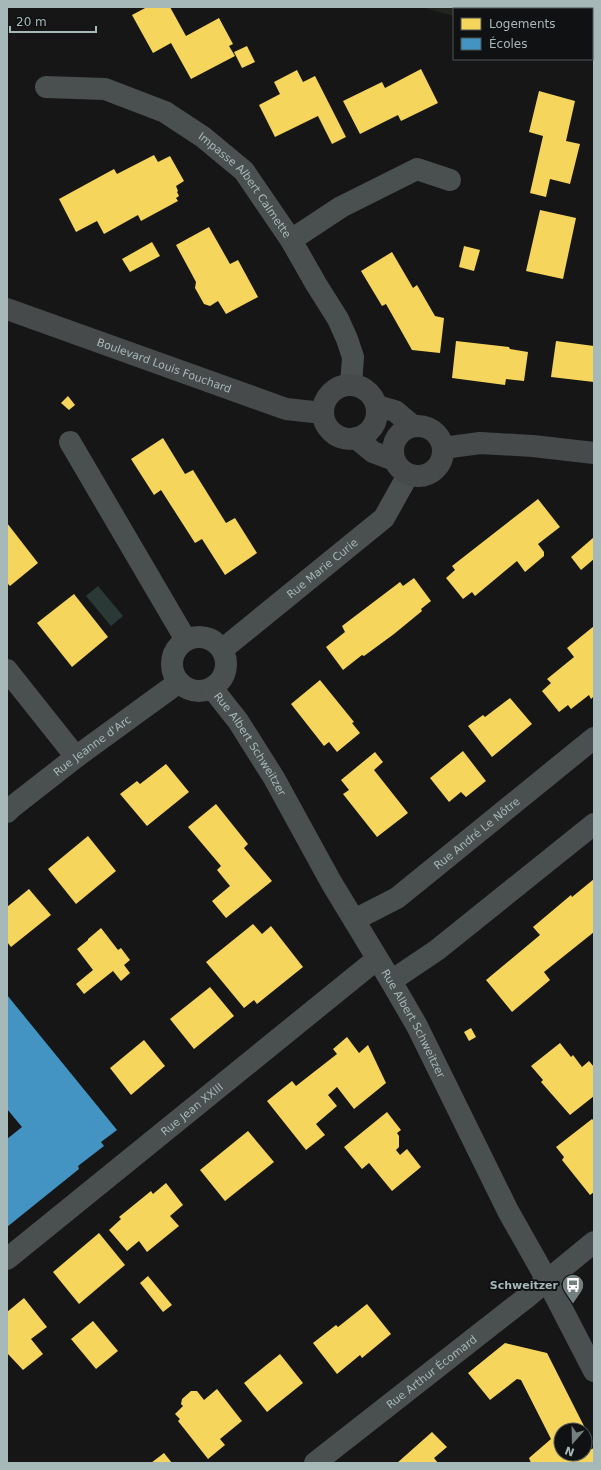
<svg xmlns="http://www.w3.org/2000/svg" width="601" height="1470" font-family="'DejaVu Sans',sans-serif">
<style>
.green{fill:#22251e}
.water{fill:#2a3936}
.homes{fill:#f6d55c}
.schools{fill:#4393c3}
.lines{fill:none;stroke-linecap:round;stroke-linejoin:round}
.minor{stroke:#4a4f4f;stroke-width:22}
.major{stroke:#474a4b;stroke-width:22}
.labels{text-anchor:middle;stroke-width:4;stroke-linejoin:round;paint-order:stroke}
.street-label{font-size:11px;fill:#a6b8b8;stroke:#101112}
.poi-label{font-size:11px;font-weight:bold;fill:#a6b8b8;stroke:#101112;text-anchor:end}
</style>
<rect width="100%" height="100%" fill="#161616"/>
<!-- green -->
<path class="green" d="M421 7H594V56L592 55V9H454V16Z"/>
<!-- water -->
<path class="water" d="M98 586 123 616 111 626 86 596Z"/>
<!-- homes -->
<g class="homes">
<path d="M147 7H170L186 36 219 18 233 44 229 46 235 56 191 79 171 43 153 53 132 15Z"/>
<path d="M247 46 255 62 242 68 234 52Z"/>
<path d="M421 69 438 103 401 121 398 115 360 134 343 101 382 82 385 88Z"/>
<path d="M297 70 303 82 315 76 346 137 332 144 318 116 275 137 259 105 280 94 274 82Z"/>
<path d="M539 91 575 101 566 141 580 144 570 184 550 179 546 197 530 193 543 136 529 132Z"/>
<path d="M154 155 158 162 170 156 184 181 176 186 178 191 177 192 179 196 176 198 178 201 141 221 138 215 104 234 97 221 76 232 59 199 114 169 117 174Z"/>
<path d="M540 210 576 218 563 279 526 271Z"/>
<path d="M209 227 230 264 238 260 258 297 226 314 218 301 210 306 204 304 195 288 196 282 176 245Z"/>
<path d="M152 242 160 256 130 272 122 259Z"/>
<path d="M464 246 480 250 474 271 459 267Z"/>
<path d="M392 252 413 288 417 285 435 316 444 318 440 353 412 350 386 304 382 306 361 271Z"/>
<path d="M456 341 509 347 510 349 528 352 524 381 506 379 505 385 452 378Z"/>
<path d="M556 341 594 346V382L551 377Z"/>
<path d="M68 396 75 405 69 410 61 403Z"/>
<path d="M163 438 185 474 193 470 226 523 235 518 257 553 225 575 202 539 195 543 161 490 154 495 131 459Z"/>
<path d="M538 499 560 527 538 544 544 552V556L525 572 517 561 475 596 472 592 463 599 446 578 455 570 452 566Z"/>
<path d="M7 523 38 563 10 586 7 583Z"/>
<path d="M594 537V559L581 570 571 557Z"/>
<path d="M414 578 431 601 421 609 422 611 394 634 364 656 362 655 343 670 326 647 345 632 342 626 400 582 403 586Z"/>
<path d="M74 594 108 637 72 667 37 623Z"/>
<path d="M594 626V696L591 699 589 695 571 709 568 705 559 712 542 691 551 683 547 679 574 657 567 648Z"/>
<path d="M320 680 354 722 352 723 360 733 337 752 329 742 324 746 291 704Z"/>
<path d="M510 698 532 724 492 757 468 726 483 715 485 717Z"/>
<path d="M463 751 486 781 466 797 461 792 449 802 430 778Z"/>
<path d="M375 752 383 762 374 770 408 813 377 837 343 794 349 790 341 780Z"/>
<path d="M166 764 189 792 147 826 120 794 137 781 140 784Z"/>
<path d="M216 804 248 844 244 848 272 881 226 918 212 901 230 886 217 870 221 866 188 827Z"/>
<path d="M88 836 116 871 76 904 48 869Z"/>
<path d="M594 879V932L544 972 550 980 512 1012 486 980 540 935 533 927 571 895 572 897Z"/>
<path d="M29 889 51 915 11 947 7 942V907Z"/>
<path d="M253 924 262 934 271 926 303 967 257 1004 254 1000 244 1008 206 962Z"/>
<path d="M101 928 118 950 121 948 130 960 124 965 130 973 121 981 113 971 84 994 76 984 93 970 77 949 88 940V939Z"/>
<path d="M210 987 234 1016 194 1049 170 1019Z"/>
<path d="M471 1028 476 1037 469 1041 464 1032Z"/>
<path d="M347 1037 359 1053 368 1045 386 1083 354 1109 337 1087 328 1095 337 1106 316 1124 325 1135 306 1150 267 1101 292 1081 296 1086 337 1054 333 1049Z"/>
<path d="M144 1040 165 1066 131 1095 110 1068Z"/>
<path d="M560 1043 571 1057 573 1055 582 1067 589 1061 594 1067V1096L570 1115 541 1082 543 1080 531 1066Z"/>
<path d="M387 1112 401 1130 397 1133 399 1136V1147L396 1150 400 1155 407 1149 421 1167 392 1191 369 1163 362 1169 344 1147Z"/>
<path d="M592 1119 594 1121V1192L590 1195 562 1160 564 1157 556 1147Z"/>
<path d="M248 1131 274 1162 225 1201 200 1170Z"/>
<path d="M166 1183 183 1205 170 1216 179 1226 147 1252 139 1241 127 1251 109 1230 121 1219 119 1217 151 1191 153 1194Z"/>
<path d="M99 1233 125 1265 79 1304 53 1272Z"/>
<path d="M148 1276 172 1305 163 1312 140 1283Z"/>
<path d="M24 1298 47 1327 31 1339 43 1354 23 1370 7 1353V1312Z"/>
<path d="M367 1304 391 1334 362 1358 360 1355 337 1374 313 1343 336 1325 338 1327Z"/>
<path d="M93 1321 118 1351 96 1369 71 1339Z"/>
<path d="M505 1343 547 1353 587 1432 585 1433V1430H561V1454H585V1447L587 1451 594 1448V1463H531L529 1458 551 1439 521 1380 517 1379 490 1400 468 1373Z"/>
<path d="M280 1354 303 1383 267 1412 244 1383Z"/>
<path d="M217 1389 242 1421 220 1439 225 1445 208 1459 178 1421 180 1419 175 1414 183 1406 181 1404 182 1399 191 1391H197L204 1400Z"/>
<path d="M432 1432 447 1447 434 1458 438 1463H397Z"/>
<path d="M164 1453 172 1463H151Z"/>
</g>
<!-- schools -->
<path class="schools" d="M7 995 117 1130 101 1142 104 1146 78 1166 79 1169 7 1227V1139L22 1127 7 1109Z"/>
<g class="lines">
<!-- minor -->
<g class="minor">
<path id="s1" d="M46 87 105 89 165 112 203 137 244 171 291 240 316 284 338 319 347 339 353 357 351 385"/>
<path d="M291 240 341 207 417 169 450 180"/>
<path d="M70 442 186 640"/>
<circle cx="199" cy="664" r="27"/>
<path id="s2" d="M223 649 384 518 408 475"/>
<path d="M7 670 76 757"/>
<path id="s3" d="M212 688 238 721 274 778 331 882 391 981 417 1026 508 1211 547 1280 594 1371"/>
<path id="s4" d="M7 812 12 807 76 757 179 682"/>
<path id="s5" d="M354 920 397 898 594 738"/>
<path d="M391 981 437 950 594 824"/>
<path id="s6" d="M7 1259 377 959"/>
<path id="s7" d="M315 1463 527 1297 594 1242"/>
</g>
<!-- major -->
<g class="major">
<path id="s8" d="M7 309 286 409 323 413"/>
<circle cx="350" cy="412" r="27"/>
<path d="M377 406 395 411 413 426"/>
<circle cx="418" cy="451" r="25"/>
<path d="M356 438 373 452 394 460"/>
<path d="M443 448 480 443 533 446 594 453"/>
</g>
</g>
<!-- icons -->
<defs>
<g id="bus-pin" transform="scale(1.15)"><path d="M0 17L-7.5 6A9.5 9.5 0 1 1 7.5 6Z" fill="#747f7f" stroke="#101112"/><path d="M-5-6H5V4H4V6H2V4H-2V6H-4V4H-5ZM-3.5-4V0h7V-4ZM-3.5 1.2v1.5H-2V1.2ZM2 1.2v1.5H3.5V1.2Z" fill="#fff"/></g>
</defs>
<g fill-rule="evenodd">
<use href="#bus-pin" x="573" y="1285"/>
</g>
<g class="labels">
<!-- street labels -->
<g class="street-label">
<text dy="4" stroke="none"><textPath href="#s1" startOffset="233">Impasse Albert Calmette</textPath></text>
<text dy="4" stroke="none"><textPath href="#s8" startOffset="167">Boulevard Louis Fouchard</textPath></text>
<text dy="4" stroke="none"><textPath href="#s2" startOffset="128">Rue Marie Curie</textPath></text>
<text dy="4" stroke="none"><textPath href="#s3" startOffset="68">Rue Albert Schweitzer</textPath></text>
<text dy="4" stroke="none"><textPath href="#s4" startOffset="108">Rue Jeanne d'Arc</textPath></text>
<text dy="4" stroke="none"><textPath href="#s5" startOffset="151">Rue André Le Nôtre</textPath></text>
<text dy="4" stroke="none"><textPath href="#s3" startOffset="392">Rue Albert Schweitzer</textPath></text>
<text dy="4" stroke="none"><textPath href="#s6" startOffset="238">Rue Jean XXIII</textPath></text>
<text dy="4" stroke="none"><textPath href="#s7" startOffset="148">Rue Arthur Écomard</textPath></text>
</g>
<!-- poi labels -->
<g class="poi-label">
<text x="558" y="1289">Schweitzer</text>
</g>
</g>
<!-- border -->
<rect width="601" height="1470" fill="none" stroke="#a6b8b8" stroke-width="16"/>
<!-- legend -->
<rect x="453" y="8" width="140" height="52" fill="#101112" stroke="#4c5454"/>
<rect x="461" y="18" width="20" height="12" fill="#f6d55c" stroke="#4c5454"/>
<text x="489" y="28" font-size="12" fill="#a6b8b8">Logements</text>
<rect x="461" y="38" width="20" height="12" fill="#4393c3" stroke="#4c5454"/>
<text x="489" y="48" font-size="12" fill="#a6b8b8">Écoles</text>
<!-- north arrow -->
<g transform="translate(573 1442) rotate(200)"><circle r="19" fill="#101112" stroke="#4c5454"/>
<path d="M0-3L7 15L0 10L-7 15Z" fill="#747f7f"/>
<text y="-6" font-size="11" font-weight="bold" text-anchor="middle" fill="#a6b8b8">N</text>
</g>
<!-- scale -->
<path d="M10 26v6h86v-6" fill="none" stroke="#a6b8b8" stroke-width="2"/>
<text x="16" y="26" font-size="12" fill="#a6b8b8" stroke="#101112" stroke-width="3" paint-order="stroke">20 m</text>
</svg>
